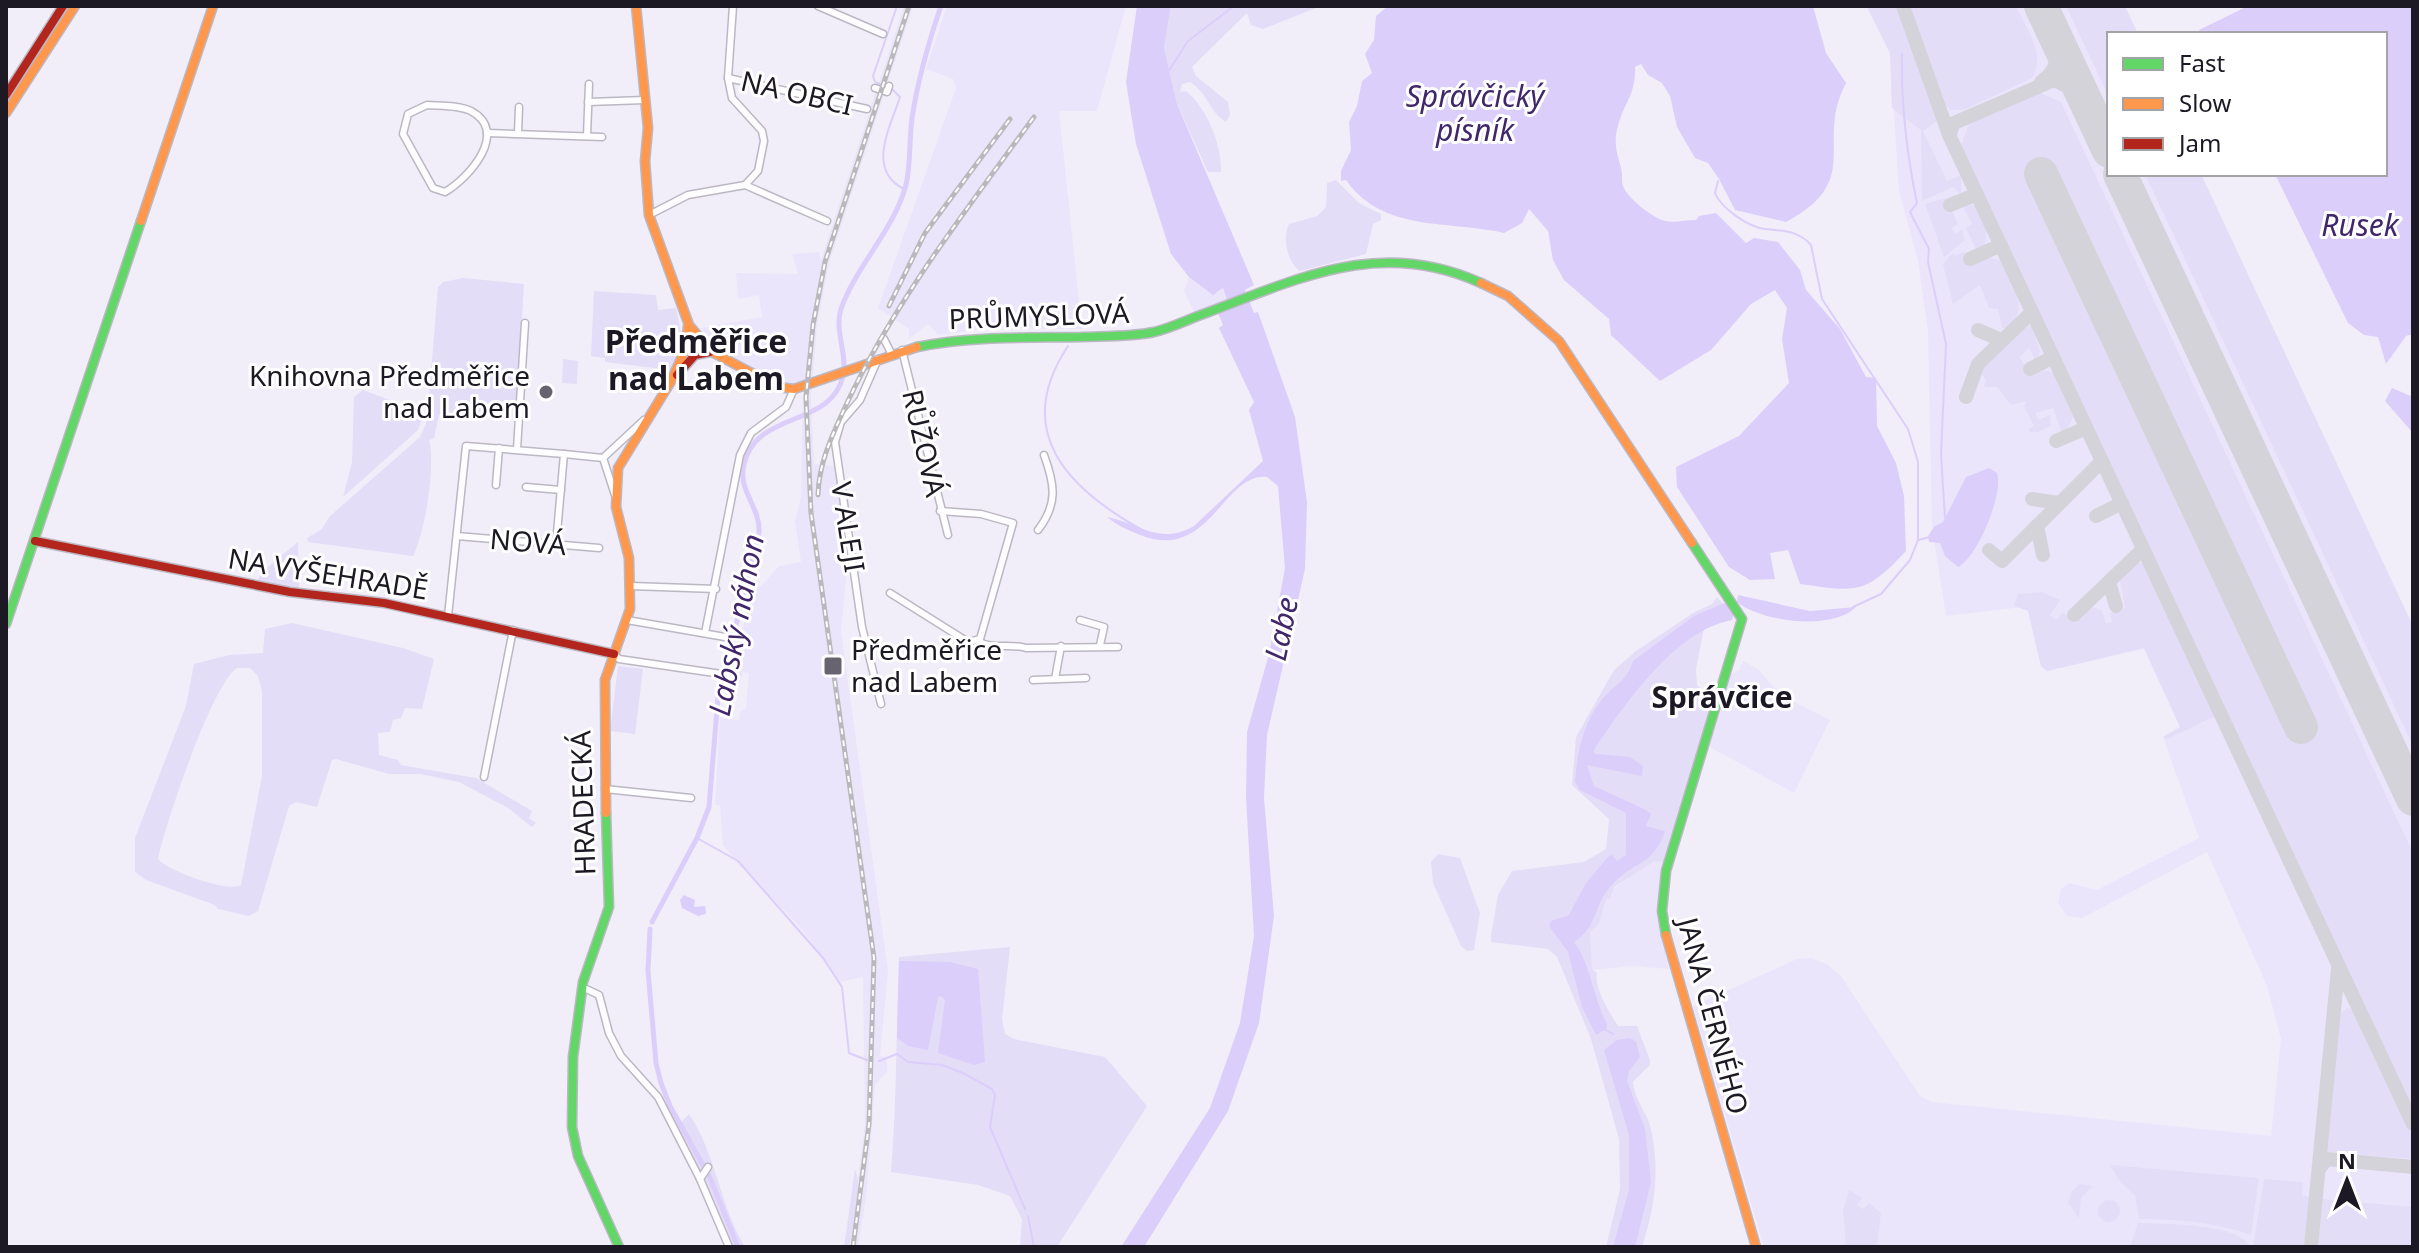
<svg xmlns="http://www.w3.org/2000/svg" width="2419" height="1253" font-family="'Noto Sans',sans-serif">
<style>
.built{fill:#ebe5fb}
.green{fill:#e4ddf7;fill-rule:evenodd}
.water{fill:#dbcefb}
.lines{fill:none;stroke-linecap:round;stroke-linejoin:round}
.stream{stroke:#dbcefb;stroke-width:2}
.canal{stroke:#dbcefb;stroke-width:5}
.taxiway{stroke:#d5d3da;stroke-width:14}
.runway{stroke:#d5d3da;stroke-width:34}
.street-casing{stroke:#bbb8c3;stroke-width:9}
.fast-casing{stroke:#bbb8c3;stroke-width:11}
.slow-casing{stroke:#bbb8c3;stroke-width:11}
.jam-casing{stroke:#bbb8c3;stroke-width:11}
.street{stroke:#fdfcfe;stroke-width:6}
.fast{stroke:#63d668;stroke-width:8}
.slow{stroke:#ff974d;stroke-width:8}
.jam{stroke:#b3261e;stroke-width:8}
.rail-casing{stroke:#b9b8bb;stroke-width:5}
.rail{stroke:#fff;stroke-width:2;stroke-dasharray:6;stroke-linecap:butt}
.poi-dot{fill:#67646f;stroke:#fff;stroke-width:3}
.labels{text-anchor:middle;stroke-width:6;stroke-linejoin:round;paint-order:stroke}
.street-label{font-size:28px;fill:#1c1924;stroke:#fff}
.poi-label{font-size:28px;fill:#1c1924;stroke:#fff;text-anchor:end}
.water-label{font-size:30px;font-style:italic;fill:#40266a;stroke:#fff}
.neighbourhood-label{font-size:30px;font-weight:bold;fill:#1c1924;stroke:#fff}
.quarter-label{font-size:32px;font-weight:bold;fill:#1c1924;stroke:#fff}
</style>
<rect width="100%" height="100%" fill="#f1eef9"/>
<!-- built -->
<g class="built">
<path d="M904 6H913L829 263 817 326 811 397 814 464 835 466 846 541 847 570 841 631 888 971 880 1056 887 1057V1072L875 1085 866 1198 858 1247H849L865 1124 863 977 840 982 800 927 730 854 723 845 720 805H715L720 718 739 720 740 712 746 708 749 673 743 672 739 685 730 679 751 595 756 585 761 586 779 566 801 562 795 521 801 497 803 384H782L716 349 701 328 762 317 759 295 738 299 736 273 798 274 792 254 819 252 821 260Z"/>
<path d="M947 6H1126L1097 111H1059L1082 329 992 328 938 335 928 324 909 339V329L878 308 956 88 953 79 926 69Z"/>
<path d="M1866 6H2122L2109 34V174H2200L2413 633V1247H1764L1693 1006 1797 959 1811 958 1827 964 1841 976 1920 1096 1932 1102 2271 1136 2281 1039 2267 986 2207 852 2082 918 2067 916 2058 903 2061 889 2069 883 2097 890 2199 838 2163 737 2180 727 2144 649 2047 671 2041 666 2028 611 2023 607 1946 616 1932 528 1928 332 1918 261 1899 191 1890 53Z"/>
<path d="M1189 277 1211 293H1218L1222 288 1228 303 1195 314 1184 291Z"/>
<path d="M1743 661 1758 669 1782 696 1830 720 1794 793 1708 746 1729 675 1739 670Z"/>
<path d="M1655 860 1664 862 1659 884 1658 923 1669 969 1632 966 1592 970 1590 932 1599 924 1606 898 1614 888Z"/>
</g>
<!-- green -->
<g class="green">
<path d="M1171 6H1321L1263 29 1251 25 1247 13 1192 67 1196 76 1228 102 1230 115 1226 122C1208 111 1209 94 1190 82L1182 84 1180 92 1186 91C1207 108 1222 145 1221 172H1208L1177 104 1164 48Z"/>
<path d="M1867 6H1897L1937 121 1923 131 1947 181 1961 175V195L1953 187 1922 201 1921 130 1892 108 1890 53Z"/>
<path d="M1910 6H2016C2026 29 2047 54 2032 78L1964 110H1950L1944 103Z"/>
<path d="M2066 6H2125L2138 34H2109V97Z"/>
<path d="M2038 92 2061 102 2413 853V1108L1961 146 1969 124Z"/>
<path d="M2145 174H2201L2413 626V746Z"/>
<path d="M1336 180 1359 203 1381 214V220L1373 224 1366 254 1300 271C1287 262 1282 238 1289 224L1317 216 1326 207 1327 183Z"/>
<path d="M1946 198 1958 224 1952 228 1955 234 1962 230 1965 240 1944 257 1925 204Z"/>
<path d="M1970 204 1975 206C1982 221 1994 237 1980 250L1976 249 1966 228 1972 224 1963 207Z"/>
<path d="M1964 252 1970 265 1989 257 2002 261C2009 286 2033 306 2007 328H2002L1998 309 1989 308 1980 285 1953 304 1943 264 1953 253 1955 256Z"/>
<path d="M463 278 524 284 516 418 439 415 434 438 429 440C436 464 425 533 413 556L308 542 307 538 322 529 329 517 420 437 427 421 438 287 443 282Z"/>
<path d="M594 291 656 295 658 310 676 308 683 342 671 370 605 362V358L591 356Z"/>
<path d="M2024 325 2032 326 2040 351 2036 362 2029 347 2020 357 2030 376 2045 370 2054 373 2074 416 2065 433 2062 434 2053 408 2035 413 2039 420 2050 415 2051 425 2038 432H2030L2028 430 2034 426 2024 406 2027 401 2011 405 1997 387H1984L1986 380 1980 371Z"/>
<path d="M563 359 578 361 577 384 562 383Z"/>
<path d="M363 390 424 413 418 430 343 497 352 462 354 397Z"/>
<path d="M298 542 299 590 256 583 262 572Z"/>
<path d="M2137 563H2143L2216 716 2167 739 2163 737 2180 727 2144 648 2047 671 2041 666 2028 611 2014 606 2018 594 2042 592 2060 600 2050 615 2056 620 2063 612 2074 623 2086 609 2093 607 2102 611 2106 623 2112 622 2110 613 2125 608 2120 580Z"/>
<path d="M1717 597 1731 613 1704 628 1696 669 1697 685 1713 699 1664 862 1655 861 1614 887 1610 899H1606L1599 924 1590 932 1592 969 1597 973C1594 989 1610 1013 1618 1026H1637L1650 1060V1065L1633 1082C1635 1101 1647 1112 1651 1129 1660 1172 1655 1206 1642 1247H1606L1620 1189 1619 1139 1591 1039 1557 957 1548 949 1491 942V936L1498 895 1512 871 1584 862 1606 849 1609 819 1572 785 1576 737 1614 670 1636 651 1693 613 1712 604Z"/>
<path d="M292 623 403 648 434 659 422 709 405 708 401 718 393 720 390 732 378 733 379 755 398 760 401 765 476 778 532 811 529 818 536 823 532 827 508 808 459 782 420 774H389L336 759 332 760 317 807 296 802 289 806 258 911 249 916 218 909 215 905 146 880 135 872V838L186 706 194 664 229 655 263 653 265 629ZM237 668H250L258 676 262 691V776L241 885C228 893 168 871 158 859 165 825 212 684 237 668Z"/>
<path d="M618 666 643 669 635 734 610 731Z"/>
<path d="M1438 854 1460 858 1480 913 1474 950 1467 951 1461 946 1433 883 1431 862Z"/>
<path d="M1010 947 1002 1019 1005 1034 1014 1039 1105 1057 1147 1106 1057 1247H1020L1022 1219 1010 1196 978 1185 891 1172C897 1100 896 1029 899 957Z"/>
<path d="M2347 1008 2352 1009 2413 1138V1159L2327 1152 2340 1014Z"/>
<path d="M689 1114C716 1154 720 1206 745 1247H726L722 1240 675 1129Z"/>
<path d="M2110 1165 2259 1178 2251 1235C2213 1222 2179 1219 2139 1219L2135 1195 2121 1183Z"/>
<path d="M855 1169C864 1192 853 1223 849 1247H844Z"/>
<path d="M2264 1179 2303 1182 2302 1195 2310 1197 2306 1247H2253Z"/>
<path d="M2080 1184 2093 1186 2081 1198 2079 1218 2068 1203 2072 1191Z"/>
<path d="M1849 1190 1862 1198 1857 1205 1863 1209 1869 1203 1881 1213 1877 1247H1846L1843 1210Z"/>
<path d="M2322 1199 2413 1207V1247H2318Z"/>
<circle cx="2109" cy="1211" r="11"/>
<path d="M2138 1223C2161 1224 2241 1223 2250 1247H2130Z"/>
</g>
<!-- water -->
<g class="water">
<path d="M1137 6H1171L1164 48 1177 104 1254 285 1245 290 1254 313 1258 312 1295 417 1307 502 1305 569 1267 735 1264 798 1274 916 1259 1023 1228 1111 1144 1247H1121L1210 1108 1240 1023 1254 936 1246 798 1247 732 1269 654 1285 568 1278 486 1267 477C1223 472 1210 563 1140 535 1128 530 1116 525 1107 517 1139 523 1160 546 1194 526L1263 461 1249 410 1254 402 1219 328 1223 325 1216 308 1228 303 1223 288 1213 295 1189 277 1171 254 1136 144 1126 82Z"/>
<path d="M1388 6H1813L1826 53 1846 83C1814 143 1865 180 1786 222L1735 210 1719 179 1708 163 1695 158 1677 127 1670 96 1662 83 1648 75 1641 64 1635 67C1636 95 1624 102 1618 126 1613 143 1617 152 1621 168 1623 174 1621 181 1623 186 1627 198 1653 218 1665 221 1674 223 1686 220 1696 220L1699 216 1716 213 1746 243 1754 238 1778 242 1800 270 1806 290 1840 329 1866 377 1876 378 1877 426 1896 463 1904 496 1906 551C1865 595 1857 592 1800 584L1788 550 1770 553 1775 579 1750 580 1729 567 1677 487 1676 467 1739 436 1789 383 1782 339 1787 308 1775 290 1751 304 1711 350 1660 381 1611 335 1609 319 1564 280 1553 260 1548 231 1529 209 1522 223 1504 233C1449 220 1383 233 1346 180L1341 181V171L1351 150 1349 122 1357 106 1362 81 1372 73 1365 54 1374 40 1376 16Z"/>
<path d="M2248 6H2413V334L2406 336 2386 364 2378 337 2364 335 2348 323 2275 174H2385V34H2200L2199 30Z"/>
<path d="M2392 388 2413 397V433L2385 401Z"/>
<path d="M1989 468 1997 473C2004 494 1977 558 1958 567L1945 556 1940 543 1929 542 1928 536 1934 527 1943 522 1966 477Z"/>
<path d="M1738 595 1810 611 1856 607C1833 631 1761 622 1737 602Z"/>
<path d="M1727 602 1734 613 1732 620C1674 631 1625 704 1594 750L1595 754 1630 757 1643 766 1642 776 1587 765 1594 786 1644 809 1651 814 1646 826 1665 831C1653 867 1632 861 1610 887 1594 905 1597 928 1574 942 1591 964 1593 998 1607 1024L1606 1029 1596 1035 1582 1007 1568 952 1549 926 1551 921 1569 915 1586 883 1608 857 1612 855 1617 861 1626 855V813L1580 790 1575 782C1577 752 1584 717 1607 694 1618 683 1629 677 1633 661L1694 616Z"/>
<path d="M684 895 695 900 694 907 705 906 706 914 698 916 682 908 680 900Z"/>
<path d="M899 961 950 962 978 969 985 1062 974 1065 938 1053 945 1000 941 996 938 997 928 1050 908 1046 897 1038Z"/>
<path d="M1630 1038 1636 1042 1640 1057 1629 1071 1627 1081 1645 1129 1651 1182 1635 1247H1613L1629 1190V1135L1604 1050 1617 1040Z"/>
</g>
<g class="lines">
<!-- stream -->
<g class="stream">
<path d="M897 6 873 76 875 82 892 89 900 97C890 128 866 170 904 189"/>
<path d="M1902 54C1901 104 1907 155 1917 203L1910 212 1929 249 1928 262 1946 344 1941 454 1945 518"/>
<path d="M1168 72 1188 41 1234 6"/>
<path d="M1718 181 1715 193C1721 208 1748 227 1765 229 1782 231 1798 230 1811 245L1822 299 1908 429 1918 462V539"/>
<path d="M1068 346C1011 432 1068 489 1144 531"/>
<path d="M1853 607 1881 594 1910 560 1918 540 1930 537"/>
<path d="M697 838 738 861 823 958 842 987 849 1053 867 1060"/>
<path d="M1604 1029 1613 1034"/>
<path d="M879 1061 897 1054 908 1062 942 1065 963 1073 992 1089 995 1095 990 1127 1025 1209"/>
<path d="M1028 1216 1034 1247"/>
</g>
<!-- canal -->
<g class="canal">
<path d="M652 922 697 838 709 807 718 697 759 533C761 507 737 491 744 464 757 410 831 428 843 376 848 355 834 331 841 309 856 266 894 230 906 185 911 164 909 140 912 118 918 79 928 44 941 6"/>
<path d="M650 929 648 971 656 1063 661 1083 670 1106 710 1178 738 1247"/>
</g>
<!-- taxiway -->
<g class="taxiway">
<path d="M1903 6 1949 135 2413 1124"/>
<path d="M2040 6C2053 33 2071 61 2041 82"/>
<path d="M1949 135 1954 123 2054 80 2079 92 2104 141"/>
<path d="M1950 205 1977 194"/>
<path d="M1970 259 2001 245"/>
<path d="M1978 330 2001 340"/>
<path d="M2030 369 2053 357"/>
<path d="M1966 397 1978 364 2032 312"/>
<path d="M2056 441 2086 428"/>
<path d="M2032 499 2059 503"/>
<path d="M2096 516 2122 503"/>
<path d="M2037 526 2043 555"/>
<path d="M1989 550 2002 561 2102 461"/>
<path d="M2109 582 2116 606"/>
<path d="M2074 615 2143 549"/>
<path d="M2319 1169 2327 1159 2413 1167"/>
<path d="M2311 1247 2338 969"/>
</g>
<!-- runway -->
<g class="runway">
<path d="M2041 6 2109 151"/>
<path d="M2041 174 2301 727"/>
<path d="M2120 174 2413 799"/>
</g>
<!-- street casing -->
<g class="street-casing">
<g id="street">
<path d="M818 6 883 34"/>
<path d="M728 78 867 109"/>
<path d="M875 88 887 92 889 86"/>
<path d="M588 102 645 100"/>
<path d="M427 105C440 106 459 105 471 111 510 132 469 178 445 192L433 188 403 134 408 114Z"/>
<path d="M487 133 602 137"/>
<path d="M518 133 519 107"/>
<path d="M587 136 589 84"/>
<path d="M745 185 827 221"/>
<path d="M649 215 688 195 745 185 758 171 764 141 762 131 732 98 728 78 733 6"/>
<path d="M884 339 891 353"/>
<path d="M902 350 948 535"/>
<path d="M878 359 860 400 841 422 835 442 862 627 881 704"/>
<path d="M517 449 525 323"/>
<path d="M564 454 603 458 615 495"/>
<path d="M603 458 644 420"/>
<path d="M496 485 499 448"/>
<path d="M526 487 561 490"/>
<path d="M1038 530C1058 504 1055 485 1044 455"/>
<path d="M457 536 599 548"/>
<path d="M631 586 716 589"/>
<path d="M890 593 968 642 980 639 1013 523 981 514 940 511"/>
<path d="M448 616 466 446 564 454 556 544"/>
<path d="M627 620 725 637"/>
<path d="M1080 620 1104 627 1100 645"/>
<path d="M705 633 740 455 751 433 786 407 794 389"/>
<path d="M978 641C992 650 1010 643 1026 648L1118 647"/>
<path d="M614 654 619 659 735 676"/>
<path d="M1055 679 1061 646"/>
<path d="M1033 680 1086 678"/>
<path d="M484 777 513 630"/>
<path d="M605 789 691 798"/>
<path d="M582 987 599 995 609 1033 621 1056 658 1097 700 1179 729 1247"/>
<path d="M700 1179 708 1167"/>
</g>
</g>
<!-- fast casing -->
<g class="fast-casing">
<g id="fast">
<path d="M917 347C971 336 1026 338 1081 337 1105 336 1130 337 1154 332 1171 328 1189 319 1206 313 1300 278 1381 237 1481 283"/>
<path d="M6 624 141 221"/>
<path d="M606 813 609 907 583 982 573 1057 572 1127 578 1156 619 1247"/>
<path d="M1666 935 1662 911 1666 871 1742 619 1692 543"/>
</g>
</g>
<!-- slow casing -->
<g class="slow-casing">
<g id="slow">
<path d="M636 6 648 128 645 161 649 215 689 325 712 352 778 387 794 389 917 347"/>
<path d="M6 113 75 6"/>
<path d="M141 221 213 6"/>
<path d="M1481 283 1508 296 1559 341 1692 543"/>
<path d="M606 813 605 680 630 609 629 558 616 507 618 468 670 383 686 348 688 326"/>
<path d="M1666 935 1756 1247"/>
</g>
</g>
<!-- jam casing -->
<g class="jam-casing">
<g id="jam">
<path d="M6 95 63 6"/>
<path d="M677 375 695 355 710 352"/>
<path d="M35 541 290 592 384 603 614 654"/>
</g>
</g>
<!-- street -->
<use href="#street" class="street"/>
<!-- fast -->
<use href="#fast" class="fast"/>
<!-- slow -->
<use href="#slow" class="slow"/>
<!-- jam -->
<use href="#jam" class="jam"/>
<!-- rail casing -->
<g class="rail-casing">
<g id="rail">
<path d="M889 306 925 233 1010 119"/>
<path d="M818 495C819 461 833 434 847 403 896 299 967 209 1034 117"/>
<path d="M853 1247 869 1124 874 958 811 513 806 397 813 325 825 262 909 6"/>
</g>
</g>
<!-- rail -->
<use href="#rail" class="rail"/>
</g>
<!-- markers -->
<g class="poi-dot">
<circle cx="546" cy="392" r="8"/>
<rect x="823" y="656" width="20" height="20" rx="4"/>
</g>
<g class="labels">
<!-- street labels -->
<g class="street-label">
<text transform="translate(797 93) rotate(13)" y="10">NA OBCI</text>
<text transform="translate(1039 316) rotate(-2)" y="10">PRŮMYSLOVÁ</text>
<text transform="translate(924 443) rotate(77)" y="10">RŮŽOVÁ</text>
<text transform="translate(848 527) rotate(81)" y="10">V ALEJI</text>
<text transform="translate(528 542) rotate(5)" y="10">NOVÁ</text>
<text transform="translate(328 574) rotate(9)" y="10">NA VYŠEHRADĚ</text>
<text transform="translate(583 803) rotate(-92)" y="10">HRADECKÁ</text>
<text transform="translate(1713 1016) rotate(75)" y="10">JANA ČERNÉHO</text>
</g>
<!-- poi labels -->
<g class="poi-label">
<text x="530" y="386">Knihovna Předměřice<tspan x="530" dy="32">nad Labem</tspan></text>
<text x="851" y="660" text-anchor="start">Předměřice<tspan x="851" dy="32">nad Labem</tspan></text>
</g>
<!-- water labels -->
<g class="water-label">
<text x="1475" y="107">Správčický<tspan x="1475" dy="34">písník</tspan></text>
<text x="2360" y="236">Rusek</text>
<text transform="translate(737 625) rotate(-79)" y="10">Labský náhon</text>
<text transform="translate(1282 629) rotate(-78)" y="10">Labe</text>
</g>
<!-- neighbourhood labels -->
<g class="neighbourhood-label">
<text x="1722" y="708">Správčice</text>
</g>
<!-- quarter labels -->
<g class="quarter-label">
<text x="696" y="353">Předměřice<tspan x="696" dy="37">nad Labem</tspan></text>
</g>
</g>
<!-- border -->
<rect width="2419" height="1253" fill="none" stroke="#1c1924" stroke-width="16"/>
<!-- legend -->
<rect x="2107" y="32" width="280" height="144" fill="#ffffff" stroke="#a4a3a7" stroke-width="2"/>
<rect x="2123" y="58" width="40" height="12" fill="#63d668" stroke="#a4a3a7" stroke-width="2"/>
<text x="2179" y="72" font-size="24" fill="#1c1924">Fast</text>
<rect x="2123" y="98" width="40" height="12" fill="#ff974d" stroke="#a4a3a7" stroke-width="2"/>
<text x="2179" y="112" font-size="24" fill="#1c1924">Slow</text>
<rect x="2123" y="138" width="40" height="12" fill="#b3261e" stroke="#a4a3a7" stroke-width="2"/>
<text x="2179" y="152" font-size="24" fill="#1c1924">Jam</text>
<!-- north arrow -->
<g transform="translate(2347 1181)" stroke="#ffffff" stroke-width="6" paint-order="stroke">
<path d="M0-6L14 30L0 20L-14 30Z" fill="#1c1924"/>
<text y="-12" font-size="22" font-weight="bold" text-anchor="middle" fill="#1c1924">N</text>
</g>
</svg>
